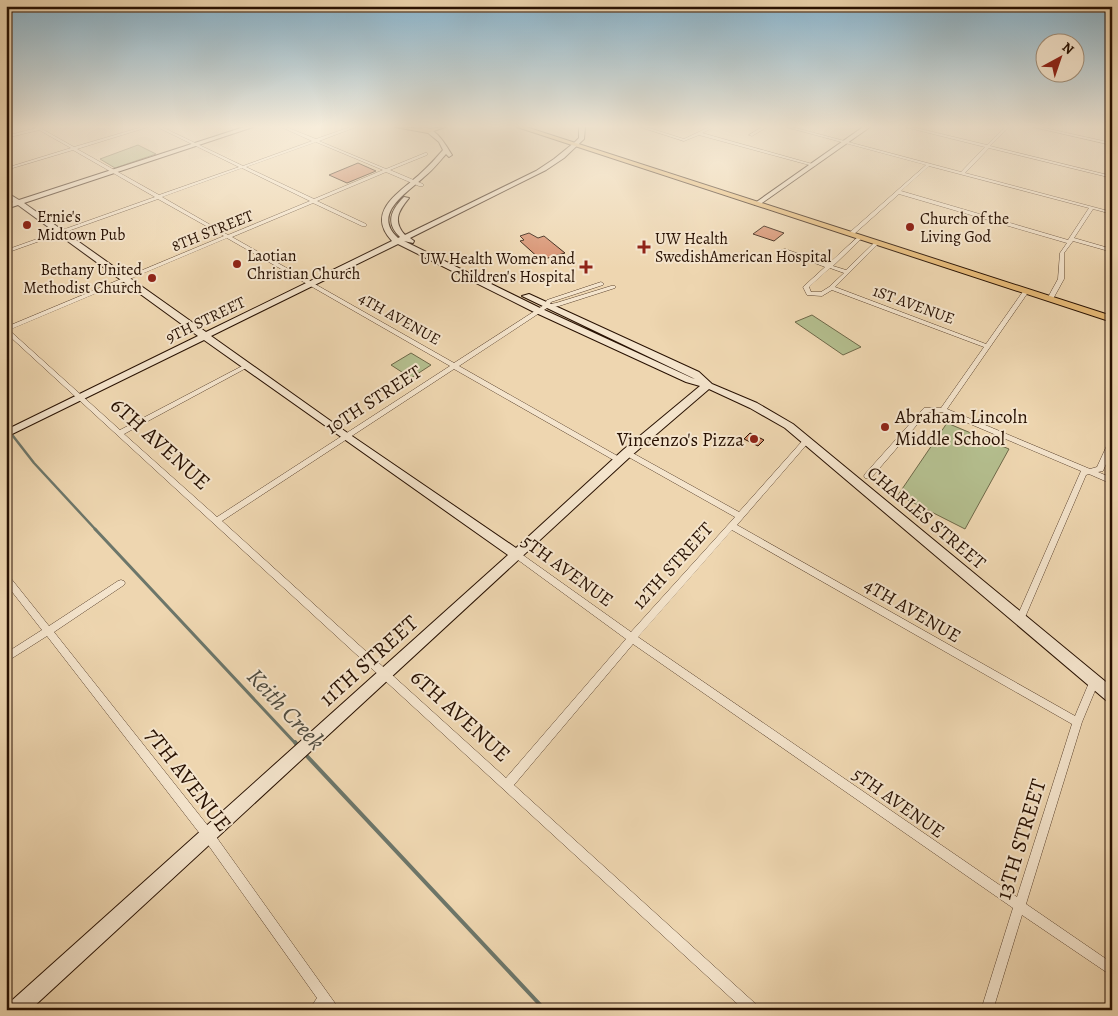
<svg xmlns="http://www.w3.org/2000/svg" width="1118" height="1016" font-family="Alegreya,serif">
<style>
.green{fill:#b4be8e;stroke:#6e6848}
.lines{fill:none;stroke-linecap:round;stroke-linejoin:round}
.stream-far2{stroke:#6c766a;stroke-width:2.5}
.stream-far1{stroke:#6c766a;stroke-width:3}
.stream{stroke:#6c766a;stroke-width:4}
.building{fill:#d68e6d;stroke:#281102}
.street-casing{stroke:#5a422e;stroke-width:1}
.secondary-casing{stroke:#281102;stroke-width:2}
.primary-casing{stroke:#281102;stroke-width:2}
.street{fill:#f4e4cc;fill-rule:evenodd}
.secondary{fill:#f4e4cc;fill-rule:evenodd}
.primary{fill:#e7bb78;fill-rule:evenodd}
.poi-dot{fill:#8f2418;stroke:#f4e4cc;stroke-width:2}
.labels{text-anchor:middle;stroke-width:4;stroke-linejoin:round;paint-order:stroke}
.far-poi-label{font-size:16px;fill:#281102;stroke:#f4e4cc;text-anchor:start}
.far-street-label{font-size:16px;fill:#281102;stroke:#f4e4cc}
.street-label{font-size:19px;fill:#281102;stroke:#f4e4cc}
.poi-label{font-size:19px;fill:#281102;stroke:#f4e4cc;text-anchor:start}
.near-street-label{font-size:22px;fill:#281102;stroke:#f4e4cc}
.near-water-label{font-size:24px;font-style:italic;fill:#504c3f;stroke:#f4e4cc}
</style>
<rect width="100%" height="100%" fill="#eed6b0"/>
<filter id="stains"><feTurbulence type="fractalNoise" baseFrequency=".004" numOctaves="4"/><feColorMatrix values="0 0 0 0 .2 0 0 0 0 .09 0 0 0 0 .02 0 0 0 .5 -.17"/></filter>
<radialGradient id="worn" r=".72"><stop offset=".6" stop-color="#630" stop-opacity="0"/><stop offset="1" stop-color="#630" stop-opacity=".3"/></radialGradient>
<!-- green -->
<g class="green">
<path d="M138 145 156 154 115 168 100 159Z"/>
<path d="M812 315 861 347 843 355 795 322Z"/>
<path d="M411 353 431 365 411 378 391 365Z"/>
<path d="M947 423 1009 449 965 529 898 495Z"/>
</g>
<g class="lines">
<!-- stream-far2 -->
<path class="stream-far2" d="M6 427 34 463 96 530"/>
<!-- stream-far1 -->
<path class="stream-far1" d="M95 529 296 744"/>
<!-- stream -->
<g class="stream">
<path d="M295 742 298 746"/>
<path d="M305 754 545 1010"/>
</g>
</g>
<!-- building -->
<g class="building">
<path d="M358 163 376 171 347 183 329 175Z"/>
<path d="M764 226 784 233 774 241 753 234Z"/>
<path d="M529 233 538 238 544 236 565 253 541 260 520 241 524 240 520 236Z"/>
<path d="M750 433 764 440 758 446 744 439Z"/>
</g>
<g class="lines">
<!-- street casing -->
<g class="street-casing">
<g id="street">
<path d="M34 127H43L42 129 74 147 142 127H148L77 149 159 195 239 167 157 127H162L243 166 312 141 281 127H286L316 139 350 127H356L319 141 386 169 425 153H427V155L390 170 423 184V186H419L386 172 317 201 366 224V226H362L313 203 232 237 454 363 544 305 547 300 601 282 604 284 603 285 551 302 550 304 556 303 611 286H615V288L559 306 547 308 459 366 621 458 623 460 621 462H617L454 369 222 521 506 778 626 639 514 557 513 555 514 553 517 552 520 553 631 632 735 517 625 455 624 453 625 451H629L739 512 804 439H808L809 441 808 443 737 525 1075 716 1091 678 1094 677 1097 678 1099 681 1082 722 1026 904 1112 963V976L1022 915 993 1010H981L1013 908 633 644 514 785 758 1006 760 1010H744L6 333V327L224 236 158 199 6 253V250L155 197 73 150 6 170V168L71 148 39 130 6 138V136L36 128ZM316 142 383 170 314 199 246 167ZM242 168 310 201 228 235 162 197ZM227 238 450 366 217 517 124 434 250 366V364H246L120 430 9 330ZM732 530 1072 724 1017 897 638 637Z"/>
<path d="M640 127H646L684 139 709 127H714L702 133 816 165 813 166 699 135 684 141Z"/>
<path d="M762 127H767L752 136 749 135Z"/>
<path d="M786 127H792L961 172 985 147 905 127H912L987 145 1005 127H1009L990 146 1112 176V178L989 148 965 173 1112 212V214L1093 209 1074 238 1112 249V252L1073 241 1064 253V279L1053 299 1050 301 1047 299 1058 279 1060 253 1067 243 899 194 853 235H849V233L926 165ZM929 166 1089 208 1068 240 901 191Z"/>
<path d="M1033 127H1040L1112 143V145Z"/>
<path d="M859 236 863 237 833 266 846 270 875 242 879 243 835 287 986 344 1024 290 1029 291 947 409 1090 469 1097 467 1109 441 1112 439V450L1103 471 1098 472 1112 478V484L1089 474 1086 475 1023 622 1020 623 1017 622 1016 619 1081 471 942 412H928L871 478H865L864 476 865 474 924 408H941L984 347 832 290 822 296 807 295 803 287 825 267 781 250 785 249 828 264ZM830 268 844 273 829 287 821 292H811L809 287Z"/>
<path d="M6 575 9 576 49 626 118 581 121 580 124 581 125 583 124 585 54 632 212 831 337 1006 339 1010H325L324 1008 323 1010H309L317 998 204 839 47 636 6 662V653L42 630 6 584Z"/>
</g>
</g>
<!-- secondary casing -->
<g class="secondary-casing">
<g id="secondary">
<path d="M244 127H253L24 203 206 332 392 241C364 211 401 192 421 173 429 166 436 158 443 150L439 142 421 127C436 127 445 144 452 155L449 157 446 154C439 162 432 171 424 177 407 193 371 214 398 238L400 237C385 223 391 210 404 197L409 198C399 210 392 221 405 235L536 171 554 159 575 142 579 138V127H585L584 139 564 158 546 170 410 238 414 241 413 243 404 241 540 308 692 378 695 379 522 296 529 294 699 372 712 384 757 403 793 424 1112 687V703L1107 701 785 428 750 408 709 389 631 456 30 1010H7L9 1003 508 555 204 340 6 437V430L198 336 18 205 6 209V205L13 202 6 197V192L19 200ZM398 244 534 312 686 382 700 386 623 450 516 548 349 434 211 336Z"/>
<path d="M863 127H870L759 205H755V203Z"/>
</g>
</g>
<!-- primary casing -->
<g class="primary-casing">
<g id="primary">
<path d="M395 127 428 129 445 127 428 133Z"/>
<path d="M517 127H526L1112 316V322Z"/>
</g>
</g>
<!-- street -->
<use href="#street" class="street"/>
<!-- secondary -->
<use href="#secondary" class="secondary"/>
<!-- primary -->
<use href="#primary" class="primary"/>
</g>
<!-- sky -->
<linearGradient id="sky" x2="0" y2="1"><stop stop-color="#88b6d1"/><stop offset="0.47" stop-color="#f7eddb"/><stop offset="1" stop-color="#f7eddb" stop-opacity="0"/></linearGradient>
<rect width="1118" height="269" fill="url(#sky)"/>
<!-- markers -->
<g class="poi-dot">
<circle cx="27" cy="225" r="5"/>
<circle cx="910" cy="227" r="5"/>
<path d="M641.5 239.5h5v5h5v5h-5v5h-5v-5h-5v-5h5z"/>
<circle cx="237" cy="264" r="5"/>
<path d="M583.5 259.5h5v5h5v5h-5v5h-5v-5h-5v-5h5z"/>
<circle cx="152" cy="278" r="5"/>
<circle cx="885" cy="427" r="5"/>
<circle cx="754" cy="439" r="5"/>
</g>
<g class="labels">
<!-- far-poi labels -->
<g class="far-poi-label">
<text x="37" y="222">Ernie's<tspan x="37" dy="18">Midtown Pub</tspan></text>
<text x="920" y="224">Church of the<tspan x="920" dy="18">Living God</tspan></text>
<text x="655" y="244">UW Health<tspan x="655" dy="18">SwedishAmerican Hospital</tspan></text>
<text x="247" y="261">Laotian<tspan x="247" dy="18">Christian Church</tspan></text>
<text x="575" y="264" text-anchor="end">UW Health Women and<tspan x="575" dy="18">Children's Hospital</tspan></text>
<text x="142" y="275" text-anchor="end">Bethany United<tspan x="142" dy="18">Methodist Church</tspan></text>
</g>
<!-- far-street labels -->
<g class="far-street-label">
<text transform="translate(212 230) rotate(-22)" y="6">8TH STREET</text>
<text transform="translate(914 304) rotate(20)" y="6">1ST AVENUE</text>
<text transform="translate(400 318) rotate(29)" y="6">4TH AVENUE</text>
<text transform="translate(205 319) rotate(-26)" y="6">9TH STREET</text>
</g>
<!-- street labels -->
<g class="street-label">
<text transform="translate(373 399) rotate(-33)" y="7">10TH STREET</text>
<text transform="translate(927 517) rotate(40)" y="7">CHARLES STREET</text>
<text transform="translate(672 565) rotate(-48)" y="7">12TH STREET</text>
<text transform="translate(568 570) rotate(36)" y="7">5TH AVENUE</text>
<text transform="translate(913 610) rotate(30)" y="7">4TH AVENUE</text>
<text transform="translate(899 802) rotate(35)" y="7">5TH AVENUE</text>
</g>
<!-- poi labels -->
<g class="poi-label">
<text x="895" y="423">Abraham Lincoln<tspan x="895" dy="22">Middle School</tspan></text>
<text x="744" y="446" text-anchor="end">Vincenzo's Pizza</text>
</g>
<!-- near-street labels -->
<g class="near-street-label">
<text transform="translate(161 443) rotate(42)" y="8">6TH AVENUE</text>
<text transform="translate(368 660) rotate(-42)" y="8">11TH STREET</text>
<text transform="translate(461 715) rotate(42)" y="8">6TH AVENUE</text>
<text transform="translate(189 779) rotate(52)" y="8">7TH AVENUE</text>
<text transform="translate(1020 839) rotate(-73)" y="8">13TH STREET</text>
</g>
<!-- near-water labels -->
<g class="near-water-label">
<text transform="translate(286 709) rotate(47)" y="8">Keith Creek</text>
</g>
</g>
<!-- margin -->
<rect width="1118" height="1016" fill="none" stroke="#eed6b0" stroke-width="25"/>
<rect x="8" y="8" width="1103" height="1001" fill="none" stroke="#281102" stroke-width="2.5"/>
<rect x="12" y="12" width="1093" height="991" fill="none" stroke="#281102"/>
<!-- north arrow -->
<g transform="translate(1060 58) rotate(40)"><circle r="24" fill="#f4e4cc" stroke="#a2907b"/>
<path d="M0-4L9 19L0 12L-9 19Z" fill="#8f2418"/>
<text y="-8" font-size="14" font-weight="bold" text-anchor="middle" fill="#281102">N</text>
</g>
<rect width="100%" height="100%" filter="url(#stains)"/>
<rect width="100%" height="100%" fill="url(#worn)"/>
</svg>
